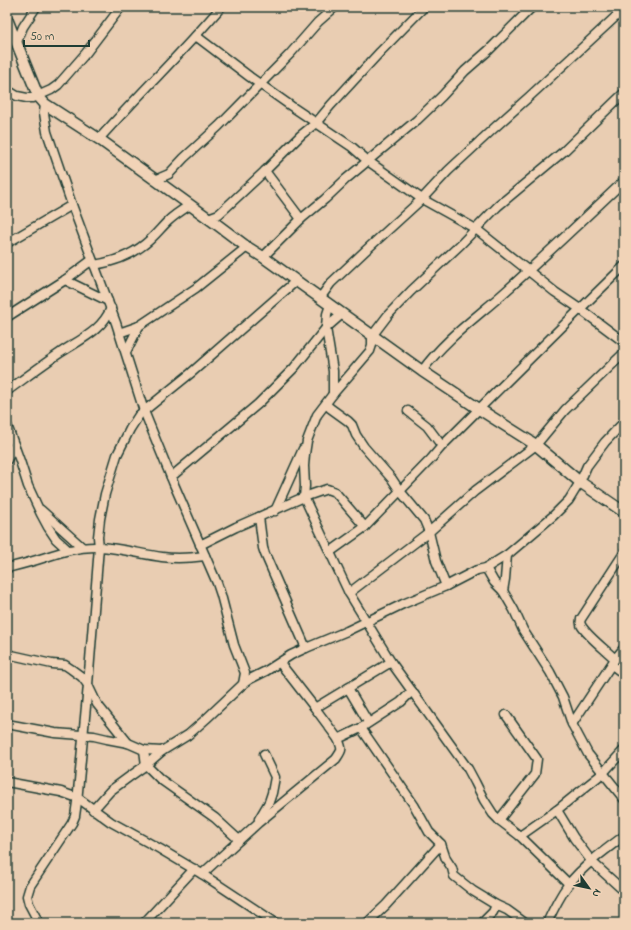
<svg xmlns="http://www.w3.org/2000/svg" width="631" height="930" font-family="'Indie Flower',sans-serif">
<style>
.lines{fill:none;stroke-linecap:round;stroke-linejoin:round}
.minor-casing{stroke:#1f3d34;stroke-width:11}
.tertiary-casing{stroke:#1f3d34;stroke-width:13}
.minor{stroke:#f1d3b7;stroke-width:8}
.tertiary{stroke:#f1d3b7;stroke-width:10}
</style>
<rect width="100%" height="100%" fill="#e9cdb2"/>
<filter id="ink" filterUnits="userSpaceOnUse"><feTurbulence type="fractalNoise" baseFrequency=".025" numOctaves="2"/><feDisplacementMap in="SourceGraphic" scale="8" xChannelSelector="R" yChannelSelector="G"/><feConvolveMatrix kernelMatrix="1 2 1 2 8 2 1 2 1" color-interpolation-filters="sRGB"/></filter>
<g filter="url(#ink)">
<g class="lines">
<!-- minor casing -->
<g class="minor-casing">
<g id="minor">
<path d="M196 36 250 77 291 106 352 147 368 161 422 199 476 229 555 292 580 309 624 266"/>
<path d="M17 42 23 27 36 7"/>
<path d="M7 90 17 96 27 98H33L51 90 58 85 86 53 121 7"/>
<path d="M45 104 44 113 47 132 72 205 116 323 144 411 173 482 217 583 221 595 234 645 245 673 243 684"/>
<path d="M99 139C139 94 182 53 221 7"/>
<path d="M265 171 301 219"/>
<path d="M155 180 169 174 184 158 219 126 290 54 318 22 335 7"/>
<path d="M208 218 219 214 265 171 301 135 316 123 331 105 380 52 424 7"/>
<path d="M7 243 72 205"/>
<path d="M263 257 301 219 325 199 346 179 417 120 442 96 465 71 489 50 532 7"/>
<path d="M94 265C113 262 130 256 145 244 154 237 160 229 167 222 174 215 182 210 190 205"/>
<path d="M65 280 108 301"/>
<path d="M321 299 323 294 331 283 365 251 422 199 448 171 492 130 530 96 624 9"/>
<path d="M330 305 327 314 326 328 333 371V394"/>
<path d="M7 317 65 280 92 260"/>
<path d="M119 333 139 326 196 288 247 247"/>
<path d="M126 352 139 326"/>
<path d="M422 371C445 339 477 317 506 291 546 255 585 218 624 181"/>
<path d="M7 391C25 378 42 365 60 353 79 340 102 331 111 308"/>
<path d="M326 404 330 408 348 421 352 425 356 435 364 447 392 479 400 491 424 520 429 532 436 561 446 586"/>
<path d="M7 425 20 461 28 486 41 514 48 527 56 539 68 550"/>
<path d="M442 446 479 409 580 309 624 342"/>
<path d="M7 460 14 445"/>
<path d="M171 477 258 404 294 368 326 328 342 314"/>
<path d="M41 510 82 547"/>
<path d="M275 511 303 449"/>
<path d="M259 517 263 548 265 554 306 648"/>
<path d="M200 545 236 527 304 497 327 489 335 492 365 527"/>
<path d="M330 552 365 527 431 459 442 446 427 426 408 411"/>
<path d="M7 568C19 565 31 562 43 558 61 552 79 546 99 547 120 548 141 554 162 557 176 559 191 558 205 556"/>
<path d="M486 568 494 582 503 591 514 610 523 630 550 672 563 697 572 724 588 754 624 799"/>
<path d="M503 591 505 579 507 555"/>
<path d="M349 593 429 532 475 491 536 445 565 410 624 353"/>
<path d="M7 654 52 664 65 665 71 669 82 677 88 685 97 704 128 743"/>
<path d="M615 659C607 651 586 635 581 625 580 622 580 622 581 619L624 553"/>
<path d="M280 663 315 708 338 739 361 728 401 702 412 691"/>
<path d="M612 665 624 674"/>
<path d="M348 688 368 722"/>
<path d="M315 708 391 662"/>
<path d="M7 724 55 733 94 736 107 739 128 743 144 750 162 751"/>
<path d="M572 724 615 659 624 648"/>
<path d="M361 728 414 805 429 832 441 844 446 859 452 868 454 876 473 891 496 905 507 910 525 923"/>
<path d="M144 750 146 765 160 779 215 818 239 840"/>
<path d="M7 782 61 792 78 798 111 822 160 849 202 874 276 923"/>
<path d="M93 810 110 791 129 777 146 765 162 751 188 735 206 719 243 684 250 679 266 671 291 655 306 648 347 631 403 604 446 586 477 570 486 568 507 555 553 516 569 500 580 482 587 466 605 442 624 422"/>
<path d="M557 810 574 838 592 862 624 891"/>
<path d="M259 819 269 802 272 793 275 777 264 754"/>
<path d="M499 820 535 774 537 759 506 715"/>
<path d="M520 836 557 810 578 793 603 773 624 750"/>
<path d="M202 874 258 823 336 759C342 750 343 750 338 739"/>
<path d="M569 884 520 836 499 820 493 814 484 800 475 782 468 769 391 662 349 593 304 497 305 486 304 466 305 454 307 441 317 415 333 394 352 372 370 351 372 345V336L388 315 411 291 461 244 498 206 564 151 624 93"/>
<path d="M39 923 29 904 27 896 30 886 72 823 75 816 77 802 88 685 99 547 98 537 100 519 105 494 117 455 130 429 139 415 191 373 296 281"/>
<path d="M144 923 194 869"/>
<path d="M367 923 386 905 441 844"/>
<path d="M482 923 493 912 496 905"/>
<path d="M547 923C553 910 559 897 568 885 583 866 605 850 624 836"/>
</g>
</g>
<!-- tertiary casing -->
<g class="tertiary-casing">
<path id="tertiary" d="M7 19 38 96 45 104 99 139 215 223 247 247 263 257 422 371 479 409 536 445 580 482 624 512"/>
</g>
<!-- minor -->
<use href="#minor" class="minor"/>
<!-- tertiary -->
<use href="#tertiary" class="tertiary"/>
</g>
</g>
<!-- margin -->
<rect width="631" height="930" fill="none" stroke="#f1d3b7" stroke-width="24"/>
<rect x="12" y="12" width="607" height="906" fill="none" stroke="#1f3d34" stroke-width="1.5" filter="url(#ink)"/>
<!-- north arrow -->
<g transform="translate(589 888) rotate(123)" stroke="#f1d3b7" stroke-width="3" paint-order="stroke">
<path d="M0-3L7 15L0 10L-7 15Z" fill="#1f3d34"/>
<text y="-6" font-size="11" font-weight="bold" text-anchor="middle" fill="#1f3d34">N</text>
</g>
<!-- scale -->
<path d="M24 40v6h65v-6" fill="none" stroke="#1f3d34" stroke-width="2"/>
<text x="30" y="40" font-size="12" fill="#1f3d34" stroke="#f1d3b7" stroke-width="3" paint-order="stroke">50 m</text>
</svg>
